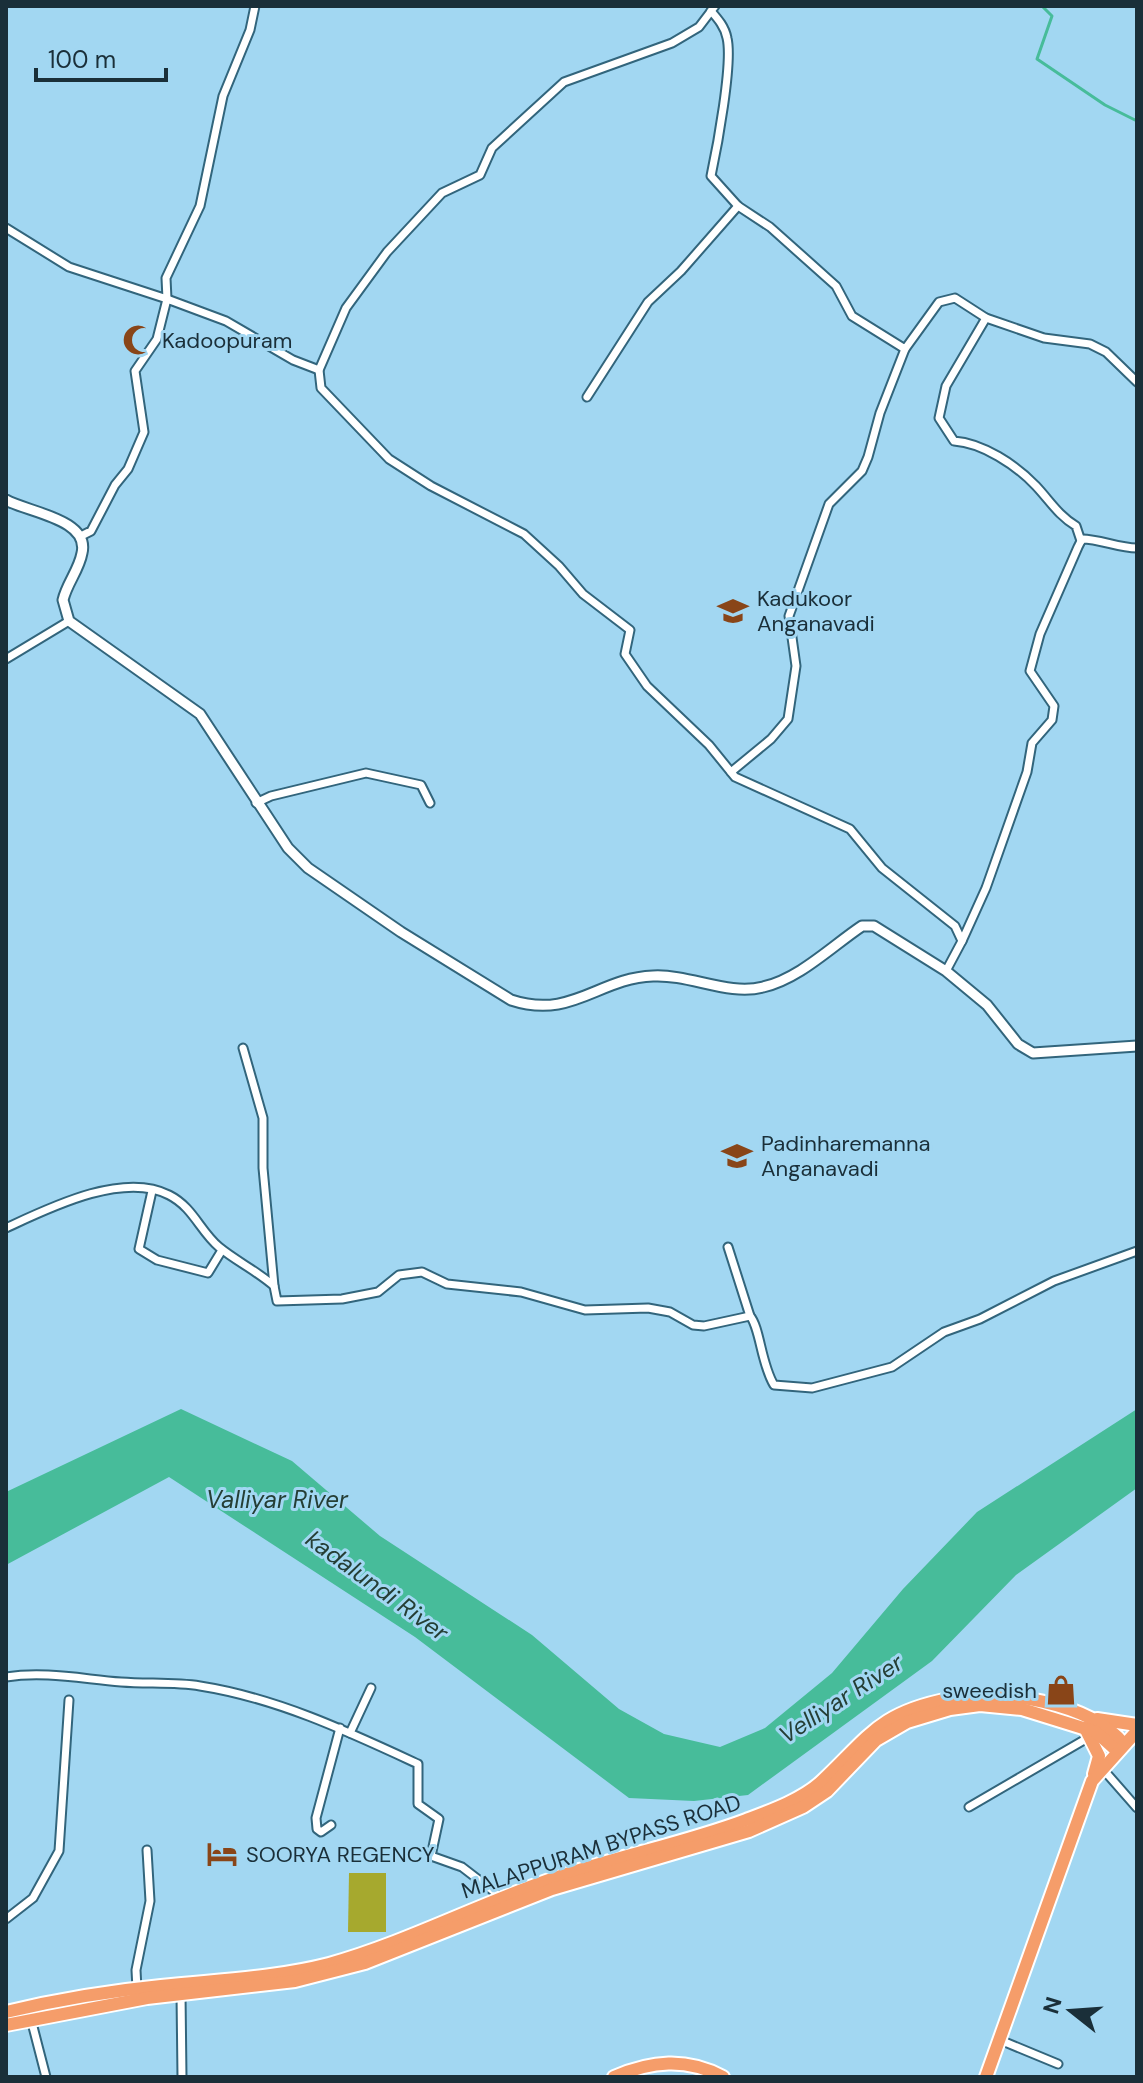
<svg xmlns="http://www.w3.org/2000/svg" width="1143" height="2083" font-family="'DM Sans',sans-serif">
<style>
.green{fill:#a6a92e}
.water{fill:#47bc9a}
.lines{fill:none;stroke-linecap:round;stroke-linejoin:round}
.stream{stroke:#47bc9a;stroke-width:3}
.street-casing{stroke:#32657c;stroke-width:11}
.secondary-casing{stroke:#32657c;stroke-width:13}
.highway-casing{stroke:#fff;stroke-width:16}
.street{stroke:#fff;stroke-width:7}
.secondary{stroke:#fff;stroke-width:9}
.highway{stroke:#f59d6a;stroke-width:12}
.labels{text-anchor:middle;stroke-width:6;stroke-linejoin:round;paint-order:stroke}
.poi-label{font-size:22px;fill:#1a2f39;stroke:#a2d7f2;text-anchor:start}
.street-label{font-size:22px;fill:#1a2f39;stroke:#a2d7f2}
.water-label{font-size:24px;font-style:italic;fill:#253e35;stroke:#a2d7f2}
</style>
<rect width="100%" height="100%" fill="#a2d7f2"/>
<!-- green -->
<path class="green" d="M349 1873H386V1932H348Z"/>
<!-- water -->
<path class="water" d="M181 1409 292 1461 380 1536 532 1635 619 1709 664 1734 720 1747 765 1728 832 1673 903 1589 977 1512 1137 1409V1488L1016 1575 932 1661 748 1795 694 1801 629 1798 415 1637 169 1477 6 1565V1492Z"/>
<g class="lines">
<!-- stream -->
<path class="stream" d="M1042 6 1052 16 1037 59 1105 105 1137 121"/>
<!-- street casing -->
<g class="street-casing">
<g id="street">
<path d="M715 6 699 27 672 43 564 82 492 148 480 175 442 193 387 252 346 308 319 370 321 388 389 459 431 486 524 534 559 566 583 594 630 630 625 654 647 686 709 745 735 777 850 829 882 868 955 926 962 941 946 971"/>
<path d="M711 11C718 19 725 27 727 38 733 63 717 148 711 176L738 206 770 227 836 286 852 316 905 349 939 302 955 298 986 318"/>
<path d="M6 228 69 267 167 299 166 278 200 206 223 96 250 30 255 6"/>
<path d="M587 397 648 302 681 271 738 206"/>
<path d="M81 536 91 531 115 485 128 469 144 432 135 371 157 339 167 299 226 321 293 360 319 370"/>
<path d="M1081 541 1076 526C1059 516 1050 501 1036 486 1016 465 983 443 954 441L939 418 946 386 986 318 1044 338 1090 344 1106 352 1137 382"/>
<path d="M6 659 69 621"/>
<path d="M731 772 771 739 788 719 796 666 789 616 829 504 862 471 868 457 880 413 905 349"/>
<path d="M256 803 271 796 366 773 421 785 430 803"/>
<path d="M962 941 986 888 1027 772 1032 743 1052 720 1054 706 1030 671 1040 634 1078 547 1082 539C1100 539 1118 548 1137 548"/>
<path d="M243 1048 263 1118V1168L274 1286"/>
<path d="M152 1191 139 1249 157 1260 208 1273 222 1250"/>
<path d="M6 1228C49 1208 123 1171 169 1195 193 1207 200 1231 219 1247 236 1261 257 1271 274 1286L277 1301 342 1299 378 1292 399 1275 422 1272 447 1284 521 1292 585 1310 648 1308 670 1312 693 1325 704 1326 750 1316C760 1327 761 1364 774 1385L812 1388 892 1367 944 1332 980 1319 1054 1281 1137 1251"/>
<path d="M728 1247 750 1316"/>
<path d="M6 1677C45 1671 82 1679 121 1682 147 1684 175 1682 200 1686 277 1698 349 1732 418 1764V1804L439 1819 431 1856 462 1867 501 1897"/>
<path d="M350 1733 371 1688"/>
<path d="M1102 1768 1137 1808"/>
<path d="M969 1807 1091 1736"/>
<path d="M331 1825 321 1832 317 1829 316 1818 340 1728"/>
<path d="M6 1919 33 1898 59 1851 69 1700"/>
<path d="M137 1989 136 1970 150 1901 147 1850"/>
<path d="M181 1994 182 2077"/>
<path d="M31 2019 46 2077"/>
<path d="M1000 2040 1058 2064"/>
</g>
</g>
<!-- secondary casing -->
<g class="secondary-casing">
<path id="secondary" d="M6 500C27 512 90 519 82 553 79 570 67 583 63 600L69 621 200 714 288 848 308 868 401 932 511 1000C572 1020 598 978 653 976 690 974 728 996 763 987 799 979 832 946 862 926H874L946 971 987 1005 1018 1044 1033 1053 1137 1046"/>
</g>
<!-- highway casing -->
<g class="highway-casing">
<g id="highway">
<path d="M1097 1719 1137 1725"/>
<path d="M1085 1728 1099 1756 1094 1774"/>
<path d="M6 2012C56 2000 109 1991 161 1986 216 1980 275 1978 329 1964 404 1943 475 1906 549 1880 613 1857 682 1844 746 1820 770 1811 801 1800 821 1782 869 1737 878 1713 949 1699 1000 1688 1089 1702 1124 1744"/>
<path d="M6 2025 147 1998 295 1981 365 1963 552 1889 749 1831 803 1807 827 1791 876 1740 907 1722 950 1709 980 1705 1022 1709 1096 1732 1117 1751"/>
<path d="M614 2077C651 2061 686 2057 723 2077"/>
<path d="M986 2077 1092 1781 1137 1731"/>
</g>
</g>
<!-- street -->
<use href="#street" class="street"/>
<!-- secondary -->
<use href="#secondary" class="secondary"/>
<!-- highway -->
<use href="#highway" class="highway"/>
</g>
<!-- icons -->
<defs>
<g id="mosque-bare" transform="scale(2.4)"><path d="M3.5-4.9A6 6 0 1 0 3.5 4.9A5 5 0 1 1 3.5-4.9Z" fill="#894518" stroke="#a2d7f2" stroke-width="2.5" paint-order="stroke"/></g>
<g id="school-bare" transform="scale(2.4)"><path d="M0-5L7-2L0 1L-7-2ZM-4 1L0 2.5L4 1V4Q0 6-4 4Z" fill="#894518" stroke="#a2d7f2" stroke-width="2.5" paint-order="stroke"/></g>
<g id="shop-bare" transform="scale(2.4)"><path d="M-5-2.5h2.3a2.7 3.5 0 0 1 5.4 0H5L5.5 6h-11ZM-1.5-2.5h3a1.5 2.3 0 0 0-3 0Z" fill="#894518" stroke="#a2d7f2" stroke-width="2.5" paint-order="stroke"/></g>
<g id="hotel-bare" transform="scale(2.4)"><path d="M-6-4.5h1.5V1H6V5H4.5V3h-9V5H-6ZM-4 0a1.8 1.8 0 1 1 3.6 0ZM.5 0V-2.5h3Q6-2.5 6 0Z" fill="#894518" stroke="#a2d7f2" stroke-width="2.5" paint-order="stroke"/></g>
</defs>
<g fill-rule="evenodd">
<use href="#mosque-bare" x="138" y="340"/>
<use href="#school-bare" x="733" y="611"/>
<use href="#school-bare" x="737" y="1156"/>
<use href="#shop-bare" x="1061" y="1690"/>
<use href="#hotel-bare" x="222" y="1854"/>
</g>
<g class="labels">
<!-- poi labels -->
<g class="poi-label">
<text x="162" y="348">Kadoopuram</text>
<text x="757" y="606">Kadukoor<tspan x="757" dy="25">Anganavadi</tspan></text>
<text x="761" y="1151">Padinharemanna<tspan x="761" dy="25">Anganavadi</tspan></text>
<text x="1037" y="1698" text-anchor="end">sweedish</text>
<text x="246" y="1862">SOORYA REGENCY</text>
</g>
<!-- street labels -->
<g class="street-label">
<text transform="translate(601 1846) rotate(-18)" y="8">MALAPPURAM BYPASS ROAD</text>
</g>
<!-- water labels -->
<g class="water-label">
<text x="277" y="1508">Valliyar River</text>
<text transform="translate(377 1586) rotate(36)" y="8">kadalundi River</text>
<text transform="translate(841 1699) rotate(-33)" y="8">Velliyar River</text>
</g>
</g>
<!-- border -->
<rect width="1143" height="2083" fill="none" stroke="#1a2f39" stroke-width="16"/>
<!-- north arrow -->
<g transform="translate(1071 2011) rotate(287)" stroke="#a2d7f2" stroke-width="6" paint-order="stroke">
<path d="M0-6L14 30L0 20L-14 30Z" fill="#1a2f39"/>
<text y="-12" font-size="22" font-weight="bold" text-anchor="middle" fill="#1a2f39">N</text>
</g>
<!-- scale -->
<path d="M36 68v12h130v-12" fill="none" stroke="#1a2f39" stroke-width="4"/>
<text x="48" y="68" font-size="24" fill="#1a2f39" stroke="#a2d7f2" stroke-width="6" paint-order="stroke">100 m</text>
</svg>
